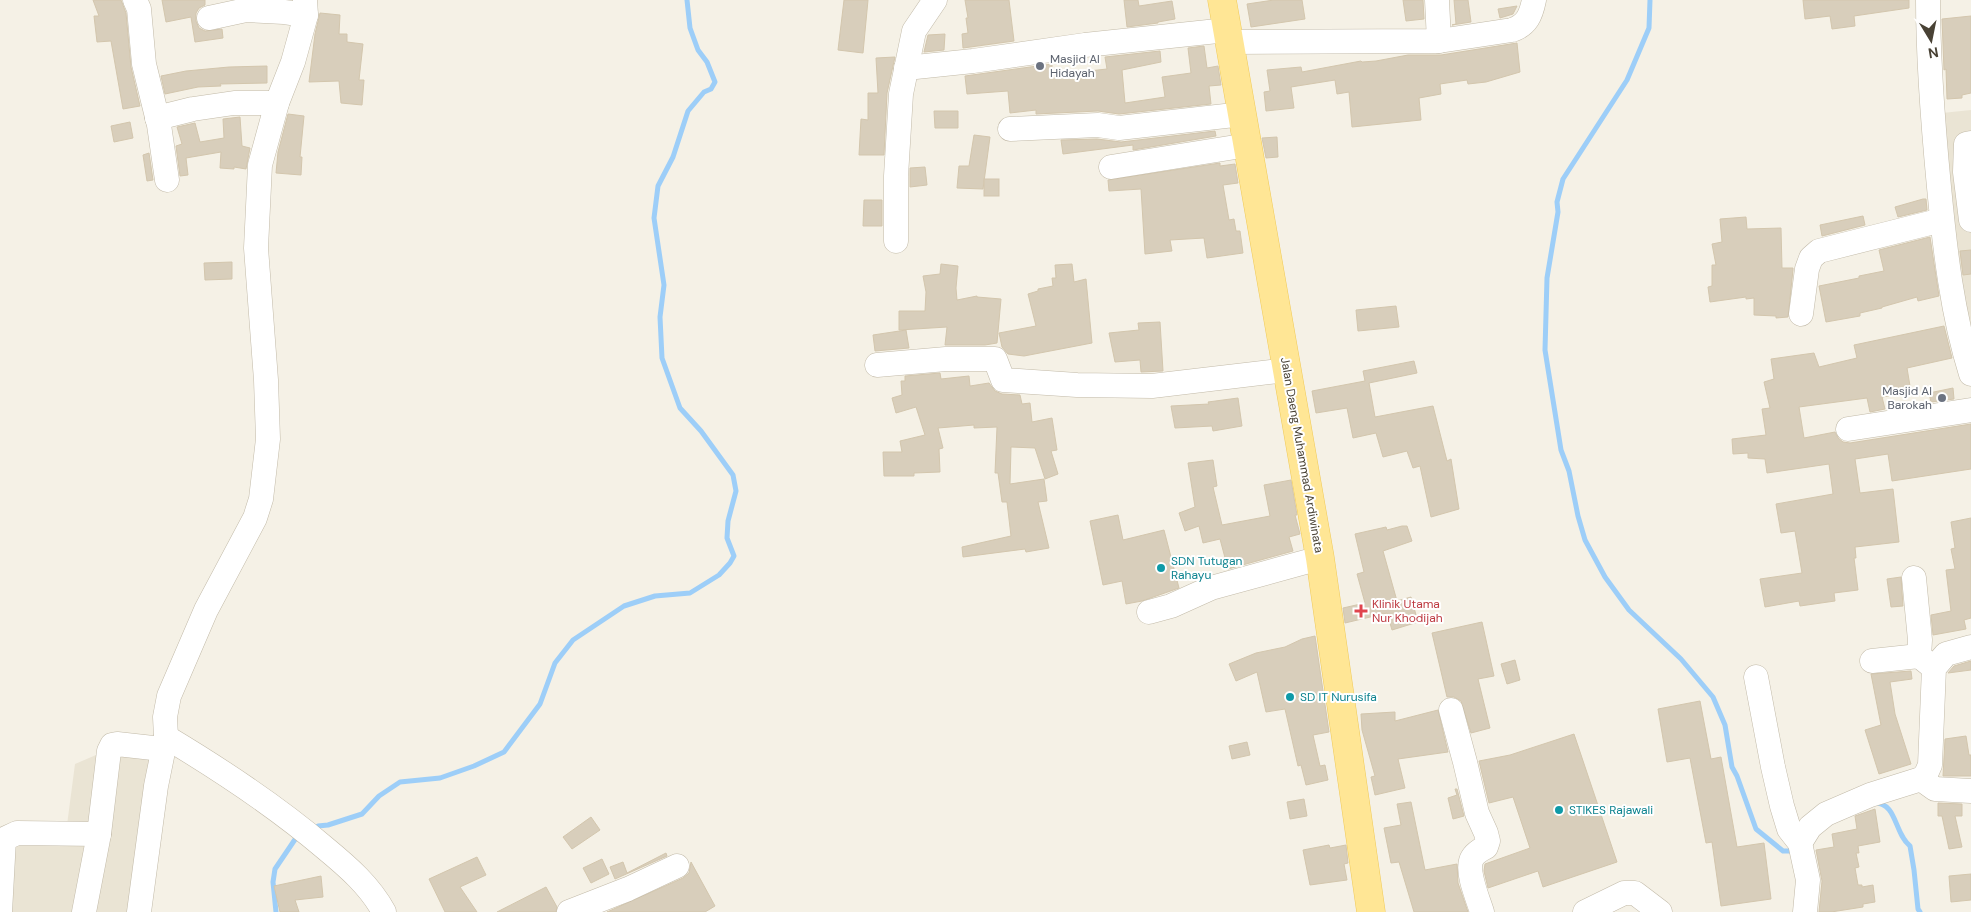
<svg xmlns="http://www.w3.org/2000/svg" width="1971" height="912" font-family="'DM Sans',sans-serif">
<style>
.residential{fill:#eae4d4}
.lines{fill:none;stroke-linecap:round;stroke-linejoin:round}
.stream{stroke:#9dcef8;stroke-width:5}
.building{fill:#d8cebb;stroke:#d3c6ad}
.minor-casing{stroke:#c2baa8;stroke-width:25}
.major-casing{stroke:#f0ca59;stroke-width:29}
.minor{stroke:#fff;stroke-width:24}
.major{stroke:#ffe695;stroke-width:28}
.worship-dot{fill:#6b7280;stroke:#fff;stroke-width:2}
.culture-dot{fill:#0f9aa8;stroke:#fff;stroke-width:2}
.health-dot{fill:#e0444e;stroke:#fff;stroke-width:2}
.labels{text-anchor:middle;stroke-width:4;stroke-linejoin:round;paint-order:stroke}
.worship-label{font-size:12px;fill:#5b616d;stroke:#fff;text-anchor:start}
.street-label{font-size:12px;fill:#494235;stroke:#fff}
.culture-label{font-size:12px;fill:#0d838f;stroke:#fff;text-anchor:start}
.health-label{font-size:12px;fill:#be3a42;stroke:#fff;text-anchor:start}
</style>
<rect width="100%" height="100%" fill="#f5f1e6"/>
<!-- residential -->
<g class="residential">
<path d="M1971 110V332L1964 302 1951 219 1954 214 1942 113Z"/>
<path d="M159 737 133 912H0V832L67 825 75 764 103 752Z"/>
</g>
<g class="lines">
<!-- stream -->
<g class="stream">
<path d="M1650 0 1649 28 1627 80 1563 179 1557 202 1558 212 1547 278 1545 350 1561 450 1569 471 1578 516 1585 540 1605 577 1629 610 1681 659 1713 697 1725 725 1732 767 1737 776 1756 829 1783 851H1796"/>
<path d="M1875 803C1897 803 1894 833 1910 846L1914 870 1918 909 1920 912"/>
<path d="M318 826 328 825 362 814 379 796 400 782 440 778 474 766 504 752 540 704 555 663 573 640 624 606 655 596 690 593 719 575 730 563 734 556 727 538 728 521 736 491 733 475 701 431 680 408 662 358 660 317 664 285 654 218 658 186 673 157 688 111 704 92 711 89 715 82 707 62 698 50 690 28 687 0"/>
<path d="M276 912 273 882 275 869 298 835"/>
</g>
</g>
<!-- building -->
<g class="building">
<path d="M93 0H121L126 13 131 67 140 106 123 109 111 41 97 42 94 16H99Z"/>
<path d="M162 0H205V5L199 8 196 13V21L199 28 205 31 222 29 223 38 195 42 191 17 166 22Z"/>
<path d="M844 0H868L863 53 838 50Z"/>
<path d="M965 0H1009L1014 41 963 48 962 34 968 33 966 18H968Z"/>
<path d="M1124 0H1138L1139 6 1172 1 1175 19 1158 22V23L1127 27Z"/>
<path d="M1274 0H1302L1305 19 1251 27 1247 4Z"/>
<path d="M1403 0H1423L1424 19 1406 21Z"/>
<path d="M1454 0H1468L1471 22 1452 25 1456 24Z"/>
<path d="M1803 0H1909V8L1854 16 1855 26 1832 29 1830 16 1805 19Z"/>
<path d="M1517 6 1513 14 1500 18 1498 9Z"/>
<path d="M320 13 340 15 339 34H347V42L363 44 359 80H364L362 105 341 103 339 81 309 82 315 34Z"/>
<path d="M1971 16V93L1962 95V98L1947 99 1946 69 1944 70 1942 19Z"/>
<path d="M945 34 944 50 924 52 928 35Z"/>
<path d="M1517 43 1520 72 1486 82 1468 84 1467 80 1440 84 1441 94 1419 98 1421 120 1352 127 1349 92 1337 94 1335 80 1291 87 1294 108 1266 111 1264 92 1270 91 1267 70 1301 67 1302 72 1361 61 1362 62 1376 61 1408 55H1441Z"/>
<path d="M1204 46 1207 68 1218 66 1221 85 1209 86 1211 104 1119 114 1098 111 1036 114V110L1010 113 1008 91 967 94 965 76 1052 64V75L1107 69 1105 57 1160 51 1161 62 1122 70 1125 103 1165 97 1162 77 1191 73 1188 48Z"/>
<path d="M895 57 887 93 884 155H859L861 119 868 120V93H878L876 58Z"/>
<path d="M267 66V83L220 84 221 86 198 87 165 94 161 76 186 71 229 67Z"/>
<path d="M934 111H958V128H935Z"/>
<path d="M288 114 304 116 300 157H302L301 175 276 173 278 152Z"/>
<path d="M240 117 242 146 250 148 246 169 234 167V169L220 168 221 152 186 158 188 175 180 176 176 146 182 144 177 127 195 123 200 142 224 138 223 119Z"/>
<path d="M130 122 133 138 114 142 111 126Z"/>
<path d="M1215 131 1216 136 1133 150V145L1063 154 1061 140 1097 139 1121 142Z"/>
<path d="M974 135 990 137 983 189 957 188 959 166H969Z"/>
<path d="M1277 137 1278 157 1266 158 1262 138Z"/>
<path d="M149 153 153 180 147 181 143 155Z"/>
<path d="M1220 163V166L1235 164 1238 183 1223 185 1229 220 1234 219 1236 231H1240L1243 253 1207 258 1204 238 1170 240 1172 251 1145 254 1141 189 1109 191 1108 180Z"/>
<path d="M925 167 927 185 910 187V168Z"/>
<rect x="984" y="179" width="15" height="17"/>
<path d="M1923 199H1926L1927 210 1898 217 1895 207Z"/>
<path d="M864 200H882V226H863Z"/>
<path d="M1863 216 1865 225 1822 236 1820 225Z"/>
<path d="M1746 217 1747 229 1781 228 1782 268H1793V270L1788 317 1776 318V316L1754 315V298L1746 299V297L1710 302 1708 287 1712 286V265H1716L1712 244 1722 242 1720 219Z"/>
<path d="M1930 237 1939 296 1918 301 1917 297 1882 307V308L1860 313V316L1826 322 1819 286 1859 278V276L1884 271 1879 250Z"/>
<path d="M1971 250V274L1963 275 1960 251Z"/>
<path d="M232 262V279L205 280 204 263Z"/>
<path d="M941 264 958 266 956 288 957 300 977 296V297L1001 299 997 343 985 345H945L947 327 899 330V311H925L926 292 923 276 940 274Z"/>
<path d="M1072 264 1074 282 1086 279 1092 343 1024 356 1008 354 1002 347 999 333 1036 326 1028 294 1038 291V289L1053 286 1052 278H1056L1055 265Z"/>
<path d="M1396 306 1399 327 1358 331 1356 310Z"/>
<path d="M1160 322 1163 371 1141 372 1140 360 1115 362 1109 333 1139 330 1138 323Z"/>
<path d="M1944 326 1952 358 1907 368 1911 392 1882 397 1885 409 1870 412 1867 398 1799 407 1804 438 1835 432 1838 438 1843 442 1850 443 1971 424V469L1892 481 1888 454 1855 459 1860 493 1893 489 1899 542 1855 547 1856 558H1854L1858 590 1834 593 1835 601 1800 606 1799 601 1765 607 1760 579 1802 573 1795 531 1781 533 1776 504 1833 494 1829 464 1767 473 1765 459 1748 458V453L1733 454 1732 439 1766 435 1762 409 1770 408 1764 382 1774 379 1771 359 1814 353 1819 367 1857 358 1854 345Z"/>
<path d="M906 330 909 348 875 351 873 335Z"/>
<path d="M1414 361 1417 373 1369 383 1375 417 1433 406 1447 461 1451 459 1459 509 1431 517 1420 466 1413 468 1407 451 1383 457 1376 433 1353 438 1347 408 1316 413 1312 391 1365 381 1363 371Z"/>
<path d="M940 373 941 379 969 376 970 386 989 383 995 391 1002 394 1020 395 1022 404 1030 403 1032 422 1052 418 1057 450 1051 451 1058 474 1045 479 1035 448 1011 447 1010 484 1044 479 1047 501 1038 502 1049 548 1026 552 1025 549 963 557 962 547 1011 536 1007 502H1002L998 473H995L997 427 974 428V425L938 428 943 448 939 449 940 472 914 473V476H884L883 452H902L900 441 925 435 916 407 896 413 892 398 902 395 901 381H905V376Z"/>
<path d="M1953 388 1954 399 1931 402 1929 393Z"/>
<path d="M1238 398 1242 426 1213 431 1212 426 1175 428 1171 406 1209 404 1208 402Z"/>
<path d="M1213 460 1217 486 1213 487 1222 525 1270 516 1264 485 1291 480 1297 515H1295L1300 534 1289 537 1293 551 1228 569 1220 539 1203 543 1199 526 1185 531 1179 513 1195 507 1188 463Z"/>
<path d="M1118 515 1123 540 1164 530 1179 588 1142 601 1126 604 1122 581 1103 585 1090 521Z"/>
<path d="M1971 518V618L1964 620 1966 629 1933 635 1931 615 1951 611 1946 570 1955 569 1951 549 1955 548 1951 522Z"/>
<path d="M1402 526H1407L1412 541 1383 551 1397 601 1411 597 1418 622 1392 630 1387 613 1345 623 1343 608 1365 603 1357 574 1364 572 1355 534 1386 527 1387 530Z"/>
<path d="M1901 577 1903 606 1891 607 1887 579Z"/>
<path d="M1482 622 1494 676 1478 679 1490 728 1471 733 1461 701 1454 697H1447L1432 633Z"/>
<path d="M1315 636 1329 732 1313 735 1320 766 1325 765 1328 780 1306 785 1301 765 1298 766 1285 709 1266 712 1257 672 1236 681 1229 664 1256 653 1285 647 1302 639Z"/>
<path d="M1515 660 1520 680 1507 684 1501 664Z"/>
<path d="M1971 661V670L1948 673 1954 666Z"/>
<path d="M1911 671 1912 679 1890 682 1895 714 1911 764 1879 774 1865 730 1881 725 1871 674Z"/>
<path d="M1700 701 1711 759 1721 757 1737 847 1764 843 1771 899 1721 906 1712 842 1706 843 1690 758 1667 762 1658 709Z"/>
<path d="M1438 710 1448 752 1398 759 1405 788 1375 795 1371 777 1375 776 1362 730 1361 714 1395 712V721Z"/>
<path d="M1574 734 1617 862 1543 887 1538 871 1488 888 1484 871 1485 864 1530 848 1513 797 1489 803 1479 761 1510 755Z"/>
<path d="M1966 736 1969 755H1971V776H1943L1945 739Z"/>
<path d="M1247 742 1250 755 1232 759 1229 746Z"/>
<path d="M1455 789H1457L1464 816 1453 819 1448 798 1457 795Z"/>
<path d="M1304 799 1307 816 1290 819 1287 802Z"/>
<path d="M1411 802 1425 870 1457 864 1458 883 1468 912H1414L1399 862 1391 863 1384 828 1401 825 1397 804Z"/>
<path d="M1938 803 1962 804V816H1955L1962 847 1949 849 1942 816H1938Z"/>
<path d="M1875 809 1880 842 1858 846 1859 853H1856L1859 867 1855 868 1858 885H1862V887L1873 885 1875 902 1863 904V907L1831 912H1819L1822 881 1816 850 1834 847 1832 834 1857 829 1855 816Z"/>
<path d="M591 817 600 830 572 849 563 837Z"/>
<path d="M1329 845 1330 848 1346 845 1348 863 1344 864 1347 880 1310 885 1303 850Z"/>
<path d="M666 853 667 856 615 879 610 867 623 862 627 873Z"/>
<path d="M477 857 486 875 460 887 477 912H445L429 879Z"/>
<path d="M602 859 609 874 591 883 583 868Z"/>
<path d="M691 862 715 906 705 912H607L683 878 689 873Z"/>
<path d="M1971 874V900L1951 902 1949 876Z"/>
<path d="M321 876 323 897 295 900 299 912H280L274 886Z"/>
<path d="M546 887 557 907 556 912H497Z"/>
</g>
<g class="lines">
<!-- minor casing -->
<g class="minor-casing">
<g id="minor">
<path d="M135 0 139 9 144 64 159 125 167 180"/>
<path d="M1437 0 1439 41"/>
<path d="M1928 0C1928 63 1933 124 1939 187 1945 250 1952 313 1971 374"/>
<path d="M209 18 246 10 284 12 306 15"/>
<path d="M1230 42 1439 41 1512 30C1527 25 1531 15 1534 0"/>
<path d="M906 68 973 61 1085 45 1227 30"/>
<path d="M157 118 193 109 234 103H277"/>
<path d="M1010 129 1098 125 1119 128 1243 114"/>
<path d="M1971 143 1966 144 1965 172 1971 220"/>
<path d="M1111 167 1248 145"/>
<path d="M896 241V176L901 94 914 31 935 0"/>
<path d="M1801 314 1807 269 1811 258 1819 251 1942 220"/>
<path d="M877 365 946 359H995L1003 380 1077 385 1152 386 1287 370"/>
<path d="M1848 429 1971 410"/>
<path d="M1914 578 1920 640 1919 656 1934 668"/>
<path d="M1149 612 1171 606 1211 588 1320 558"/>
<path d="M1872 661 1919 656"/>
<path d="M1756 677 1773 767 1782 806 1789 829 1800 843 1808 880 1805 912"/>
<path d="M1451 710 1465 762 1477 813 1486 833 1488 841 1486 847C1480 850 1473 854 1471 861 1467 874 1478 899 1482 912"/>
<path d="M166 737C221 770 276 806 325 848 348 867 370 886 384 912"/>
<path d="M1921 779 1935 789 1971 791"/>
<path d="M1800 843 1810 827 1826 814 1870 795 1921 779 1926 774 1930 765 1934 668 1946 654 1971 647"/>
<path d="M0 912 4 839 17 833 99 834"/>
<path d="M84 912 99 834 109 751 112 745 117 744 162 749"/>
<path d="M139 912 156 786 166 737 165 717 169 696 206 610 255 518 261 499 268 439 266 380 256 248 260 165 277 103 293 62 306 15 305 0"/>
<path d="M569 912 628 889 677 866"/>
<path d="M1585 912 1624 893H1635L1660 912"/>
</g>
</g>
<!-- major casing -->
<g class="major-casing">
<path id="major" d="M1222 0 1320 558 1371 912"/>
</g>
<!-- minor -->
<use href="#minor" class="minor"/>
<!-- major -->
<use href="#major" class="major"/>
</g>
<!-- markers -->
<g class="worship-dot">
<circle cx="1040" cy="66" r="5"/>
<circle cx="1942" cy="398" r="5"/>
</g>
<g class="culture-dot">
<circle cx="1161" cy="568" r="5"/>
<circle cx="1290" cy="697" r="5"/>
<circle cx="1559" cy="810" r="5"/>
</g>
<path class="health-dot" d="M1358.5 603.5h5v5h5v5h-5v5h-5v-5h-5v-5h5z"/>
<g class="labels">
<!-- worship labels -->
<g class="worship-label">
<text x="1050" y="63">Masjid Al<tspan x="1050" dy="14">Hidayah</tspan></text>
<text x="1932" y="395" text-anchor="end">Masjid Al<tspan x="1932" dy="14">Barokah</tspan></text>
</g>
<!-- street labels -->
<g class="street-label">
<text transform="translate(1302 455) rotate(80)" y="4">Jalan Daeng Muhammad Ardiwinata</text>
</g>
<!-- culture labels -->
<g class="culture-label">
<text x="1171" y="565">SDN Tutugan<tspan x="1171" dy="14">Rahayu</tspan></text>
<text x="1300" y="701">SD IT Nurusifa</text>
<text x="1569" y="814">STIKES Rajawali</text>
</g>
<!-- health labels -->
<g class="health-label">
<text x="1372" y="608">Klinik Utama<tspan x="1372" dy="14">Nur Khodijah</tspan></text>
</g>
</g>
<!-- north arrow -->
<g transform="translate(1931 40) rotate(170)" stroke="#ffffff" stroke-width="4" paint-order="stroke">
<path d="M0-4L9 19L0 12L-9 19Z" fill="#494235"/>
<text y="-8" font-size="14" font-weight="bold" text-anchor="middle" fill="#494235">N</text>
</g>
</svg>
